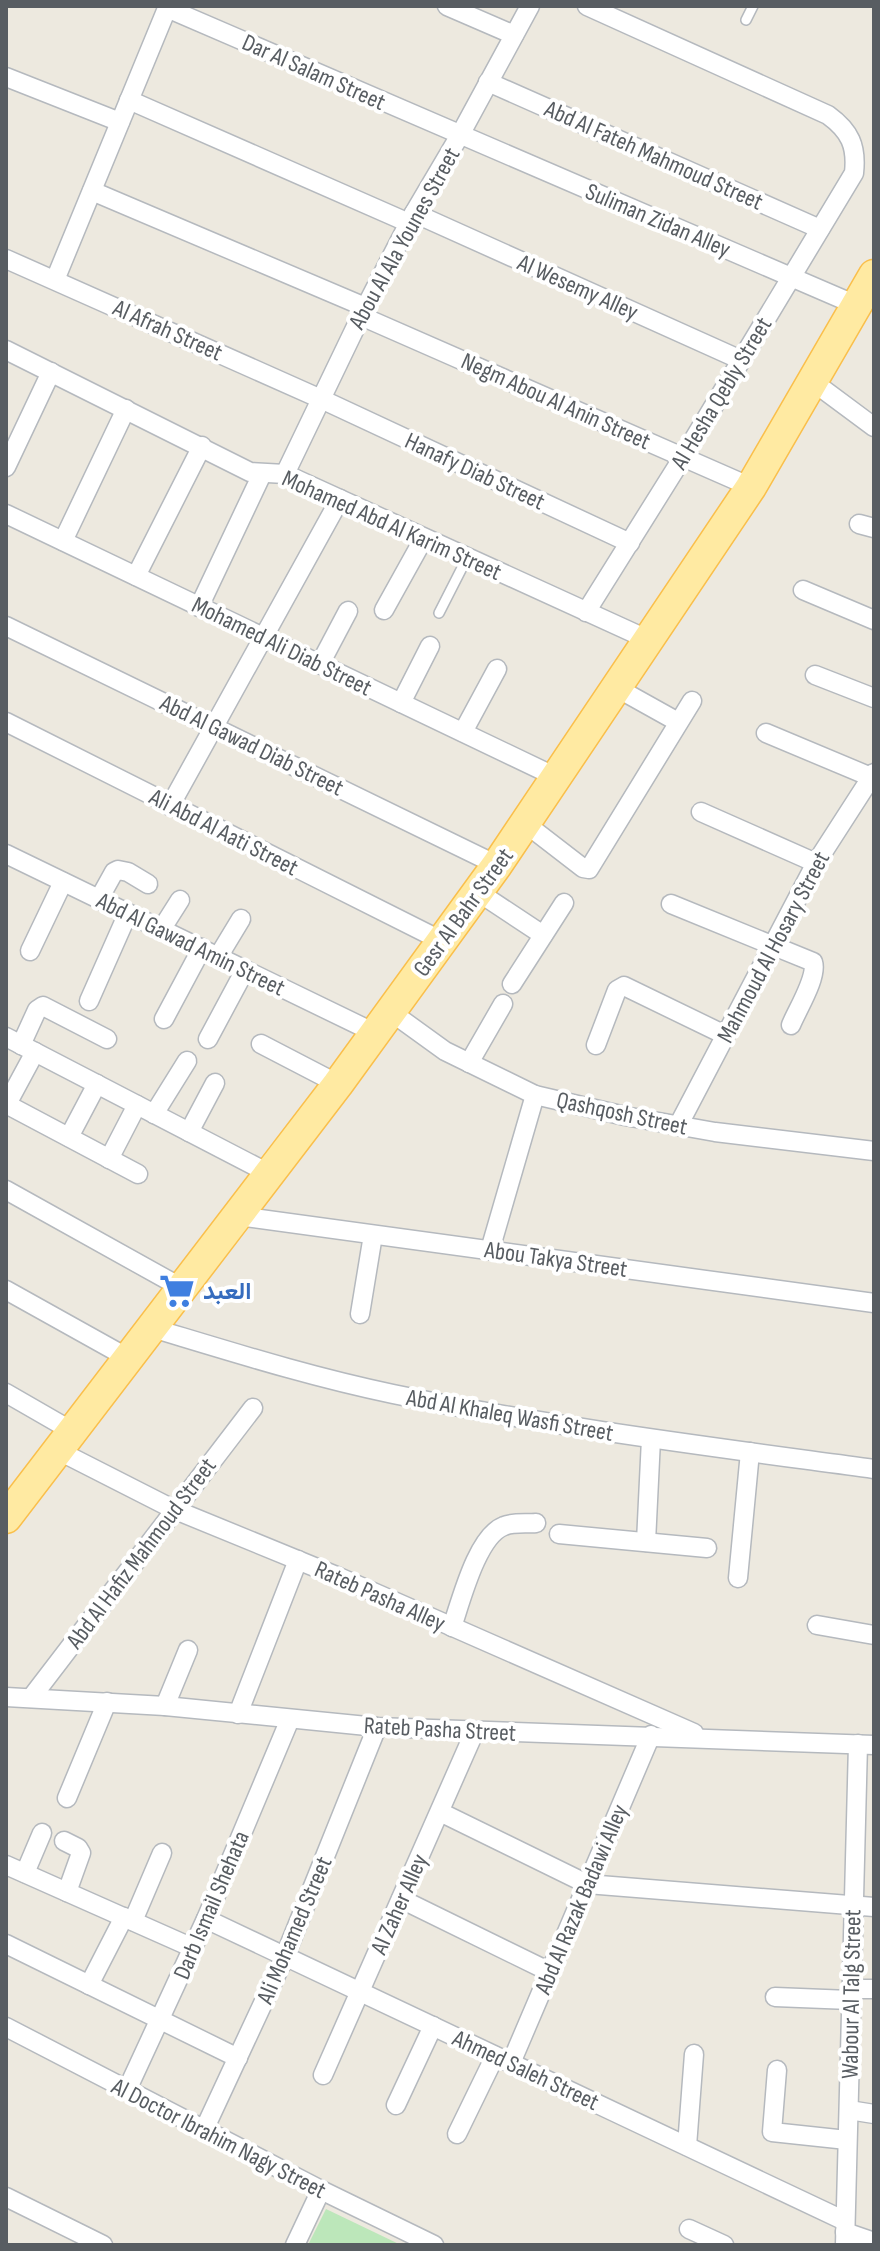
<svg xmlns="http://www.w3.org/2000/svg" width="880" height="2251" font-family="'Sofia Sans Condensed',Vazirmatn,sans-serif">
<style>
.green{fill:#bce7ba}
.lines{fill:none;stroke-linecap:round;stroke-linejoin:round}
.service-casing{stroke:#b5b9be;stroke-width:12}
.minor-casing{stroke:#b5b9be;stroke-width:21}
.primary-casing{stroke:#fabf4b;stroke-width:33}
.service{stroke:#fff;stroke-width:9}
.minor{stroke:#fff;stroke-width:18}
.primary{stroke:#ffeaa2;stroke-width:30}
.labels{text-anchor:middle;stroke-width:8;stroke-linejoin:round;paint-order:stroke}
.street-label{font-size:24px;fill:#585d62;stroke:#fff}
.shop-label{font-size:24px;font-weight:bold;fill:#366cbe;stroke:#fff;text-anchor:start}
</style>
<rect width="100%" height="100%" fill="#ede9df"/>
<!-- green -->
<path class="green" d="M326 2209 401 2245H308Z"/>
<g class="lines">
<!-- service casing -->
<g class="service-casing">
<g id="service">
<path d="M746 20 753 6"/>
<path d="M439 613 467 558"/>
</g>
</g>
<!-- minor casing -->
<g class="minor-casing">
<g id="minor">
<path d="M447 6 514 35"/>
<path d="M167 8 856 305"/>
<path d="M6 77 120 122"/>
<path d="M488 82 820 229"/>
<path d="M129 100 409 223"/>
<path d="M92 191 365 307"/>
<path d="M414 213 741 360"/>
<path d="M6 259 321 399 630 543"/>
<path d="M55 280 168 6"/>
<path d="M361 316 751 487"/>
<path d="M6 350 250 472 285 474 649 640"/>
<path d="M812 381 874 427"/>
<path d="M6 467 51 372"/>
<path d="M285 474 361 316 414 213 460 135 530 6"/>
<path d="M6 514 558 778"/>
<path d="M859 524 874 528"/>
<path d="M63 541 126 409"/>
<path d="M136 576 202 446"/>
<path d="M803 590 874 620"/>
<path d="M199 607 262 474"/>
<path d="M384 610 424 538"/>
<path d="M586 612 683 457 854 173C857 146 850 131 828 115L587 6"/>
<path d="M6 626 497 865"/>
<path d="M320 664 348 611"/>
<path d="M815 675 874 698"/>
<path d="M617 688 678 722"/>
<path d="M401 703 430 646"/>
<path d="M6 722 442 941"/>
<path d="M463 732 497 669"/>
<path d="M766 733 871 777"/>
<path d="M170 806 340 499"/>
<path d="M701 812 816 863"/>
<path d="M526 824 583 868 589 869 692 701"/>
<path d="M6 854 375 1033"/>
<path d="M478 892 543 935"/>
<path d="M99 899 114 872 118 870 128 872 148 884"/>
<path d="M671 904 813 962C818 977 797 1010 791 1025"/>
<path d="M161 930 180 900"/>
<path d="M30 951 63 882"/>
<path d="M218 957 241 919"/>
<path d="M512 984 564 903"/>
<path d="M89 1001 128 913"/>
<path d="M391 1012 445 1051 535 1095 625 1116 715 1132 874 1151"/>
<path d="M164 1019 202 948"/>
<path d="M6 1037 270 1174"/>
<path d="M208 1039 245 970"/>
<path d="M261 1044 338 1084"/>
<path d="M21 1045 37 1010 43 1006 107 1039"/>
<path d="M596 1045 617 990 624 986 725 1035"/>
<path d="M469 1063 503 1004"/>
<path d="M6 1104 138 1174"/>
<path d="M7 1104 35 1052"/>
<path d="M154 1114 187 1061"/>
<path d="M678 1126 816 863 874 773"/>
<path d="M189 1132 215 1083"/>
<path d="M69 1137 97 1084"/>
<path d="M109 1159 137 1105"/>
<path d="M6 1190 182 1288"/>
<path d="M238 1216 874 1303"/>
<path d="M490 1250 535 1095"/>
<path d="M6 1290 128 1358"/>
<path d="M360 1314 373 1235"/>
<path d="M152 1328C232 1352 311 1377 393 1394 552 1427 713 1447 874 1469"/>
<path d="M6 1393 72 1431"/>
<path d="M57 1450 173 1509 339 1577 694 1733"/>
<path d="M559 1534 707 1548"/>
<path d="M646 1542 651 1439"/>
<path d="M738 1578 750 1452"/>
<path d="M817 1625 874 1635"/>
<path d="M452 1627C461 1601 477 1536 504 1526 512 1522 526 1524 536 1523"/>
<path d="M6 1697 165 1706 377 1727 874 1745"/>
<path d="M31 1698 253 1408"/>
<path d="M165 1706 188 1650"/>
<path d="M238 1714 298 1560"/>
<path d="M67 1798 107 1702"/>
<path d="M440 1812 587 1884 874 1907"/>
<path d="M64 1841 78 1848 81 1853 67 1892"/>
<path d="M6 1865 193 1948"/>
<path d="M25 1873 42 1833"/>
<path d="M401 1899 550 1972"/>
<path d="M206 1919 845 2221"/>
<path d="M133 1921 162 1853"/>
<path d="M6 1944 238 2058"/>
<path d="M89 1985 124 1917"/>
<path d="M850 1989H874"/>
<path d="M775 1997 850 2000"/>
<path d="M6 2027 321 2190 434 2245"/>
<path d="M511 2063 651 1735"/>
<path d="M777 2070 772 2132 847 2140"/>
<path d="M323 2075 474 1733"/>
<path d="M127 2090 206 1919 290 1719"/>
<path d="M396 2105 433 2026"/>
<path d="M849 2110 874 2114"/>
<path d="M204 2130 285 1956 377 1727"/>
<path d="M457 2134 495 2056"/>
<path d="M687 2146 694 2054"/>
<path d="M6 2197 103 2245"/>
<path d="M689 2229 724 2245"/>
<path d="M845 2232 874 2242"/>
<path d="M295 2245 321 2190"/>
<path d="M845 2245 858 1744"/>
</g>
</g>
<!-- primary casing -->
<g class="primary-casing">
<path id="primary" d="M6 1518 338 1084 497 865 751 487 874 275"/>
</g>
<!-- service -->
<use href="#service" class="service"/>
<!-- minor -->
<use href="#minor" class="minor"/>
<!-- primary -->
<use href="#primary" class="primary"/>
</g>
<!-- icons -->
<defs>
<g id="supermarket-bare" transform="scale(2.76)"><path d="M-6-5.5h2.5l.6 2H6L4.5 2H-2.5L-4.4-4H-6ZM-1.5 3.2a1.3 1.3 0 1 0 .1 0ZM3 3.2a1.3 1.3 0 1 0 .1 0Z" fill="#3f7fe0" stroke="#fff" stroke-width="2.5" paint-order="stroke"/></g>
</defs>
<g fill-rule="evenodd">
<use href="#supermarket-bare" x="177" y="1291"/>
</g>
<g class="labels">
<!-- street labels -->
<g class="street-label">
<text transform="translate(314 72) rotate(24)" y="8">Dar Al Salam Street</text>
<text transform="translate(654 155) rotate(24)" y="8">Abd Al Fateh Mahmoud Street</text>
<text transform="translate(658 220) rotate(23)" y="8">Suliman Zidan Alley</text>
<text transform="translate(404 238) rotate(-61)" y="8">Abou Al Ala Younes Street</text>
<text transform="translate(578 287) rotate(24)" y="8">Al Wesemy Alley</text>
<text transform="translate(168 330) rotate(24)" y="8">Al Afrah Street</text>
<text transform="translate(721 393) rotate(-59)" y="8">Al Hesha Qebly Street</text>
<text transform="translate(556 401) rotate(24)" y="8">Negm Abou Al Anin Street</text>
<text transform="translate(475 471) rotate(25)" y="8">Hanafy Diab Street</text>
<text transform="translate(392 525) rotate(24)" y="8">Mohamed Abd Al Karim Street</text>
<text transform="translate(282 646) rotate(26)" y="8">Mohamed Ali Diab Street</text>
<text transform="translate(252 745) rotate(26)" y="8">Abd Al Gawad Diab Street</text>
<text transform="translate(224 832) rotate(27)" y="8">Ali Abd Al Aati Street</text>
<text transform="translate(463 912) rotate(-54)" y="8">Gesr Al Bahr Street</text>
<text transform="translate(191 944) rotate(26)" y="8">Abd Al Gawad Amin Street</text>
<text transform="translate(773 947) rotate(-62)" y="8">Mahmoud Al Hosary Street</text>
<text transform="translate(622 1113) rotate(12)" y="8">Qashqosh Street</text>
<text transform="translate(556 1259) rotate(8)" y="8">Abou Takya Street</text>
<text transform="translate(510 1415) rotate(10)" y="8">Abd Al Khaleq Wasfi Street</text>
<text transform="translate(141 1553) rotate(-53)" y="8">Abd Al Hafiz Mahmoud Street</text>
<text transform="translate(380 1596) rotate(24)" y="8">Rateb Pasha Alley</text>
<text transform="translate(440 1729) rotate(3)" y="8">Rateb Pasha Street</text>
<text transform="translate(581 1899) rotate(-67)" y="8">Abd Al Razak Badawi Alley</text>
<text transform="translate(399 1904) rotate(-66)" y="8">Al Zaher Alley</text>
<text transform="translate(211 1905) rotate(-67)" y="8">Darb Ismail Shehata</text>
<text transform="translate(294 1930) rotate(-67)" y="8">Ali Mohamed Street</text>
<text transform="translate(851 1994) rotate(-89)" y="8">Wabour Al Talg Street</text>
<text transform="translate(526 2070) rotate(25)" y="8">Ahmed Saleh Street</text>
<text transform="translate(219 2138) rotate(27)" y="8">Al Doctor Ibrahim Nagy Street</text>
</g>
<!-- shop labels -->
<g class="shop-label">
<text x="203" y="1299">العبد</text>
</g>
</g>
<!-- border -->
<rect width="880" height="2251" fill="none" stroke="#585d62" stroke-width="16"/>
</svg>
